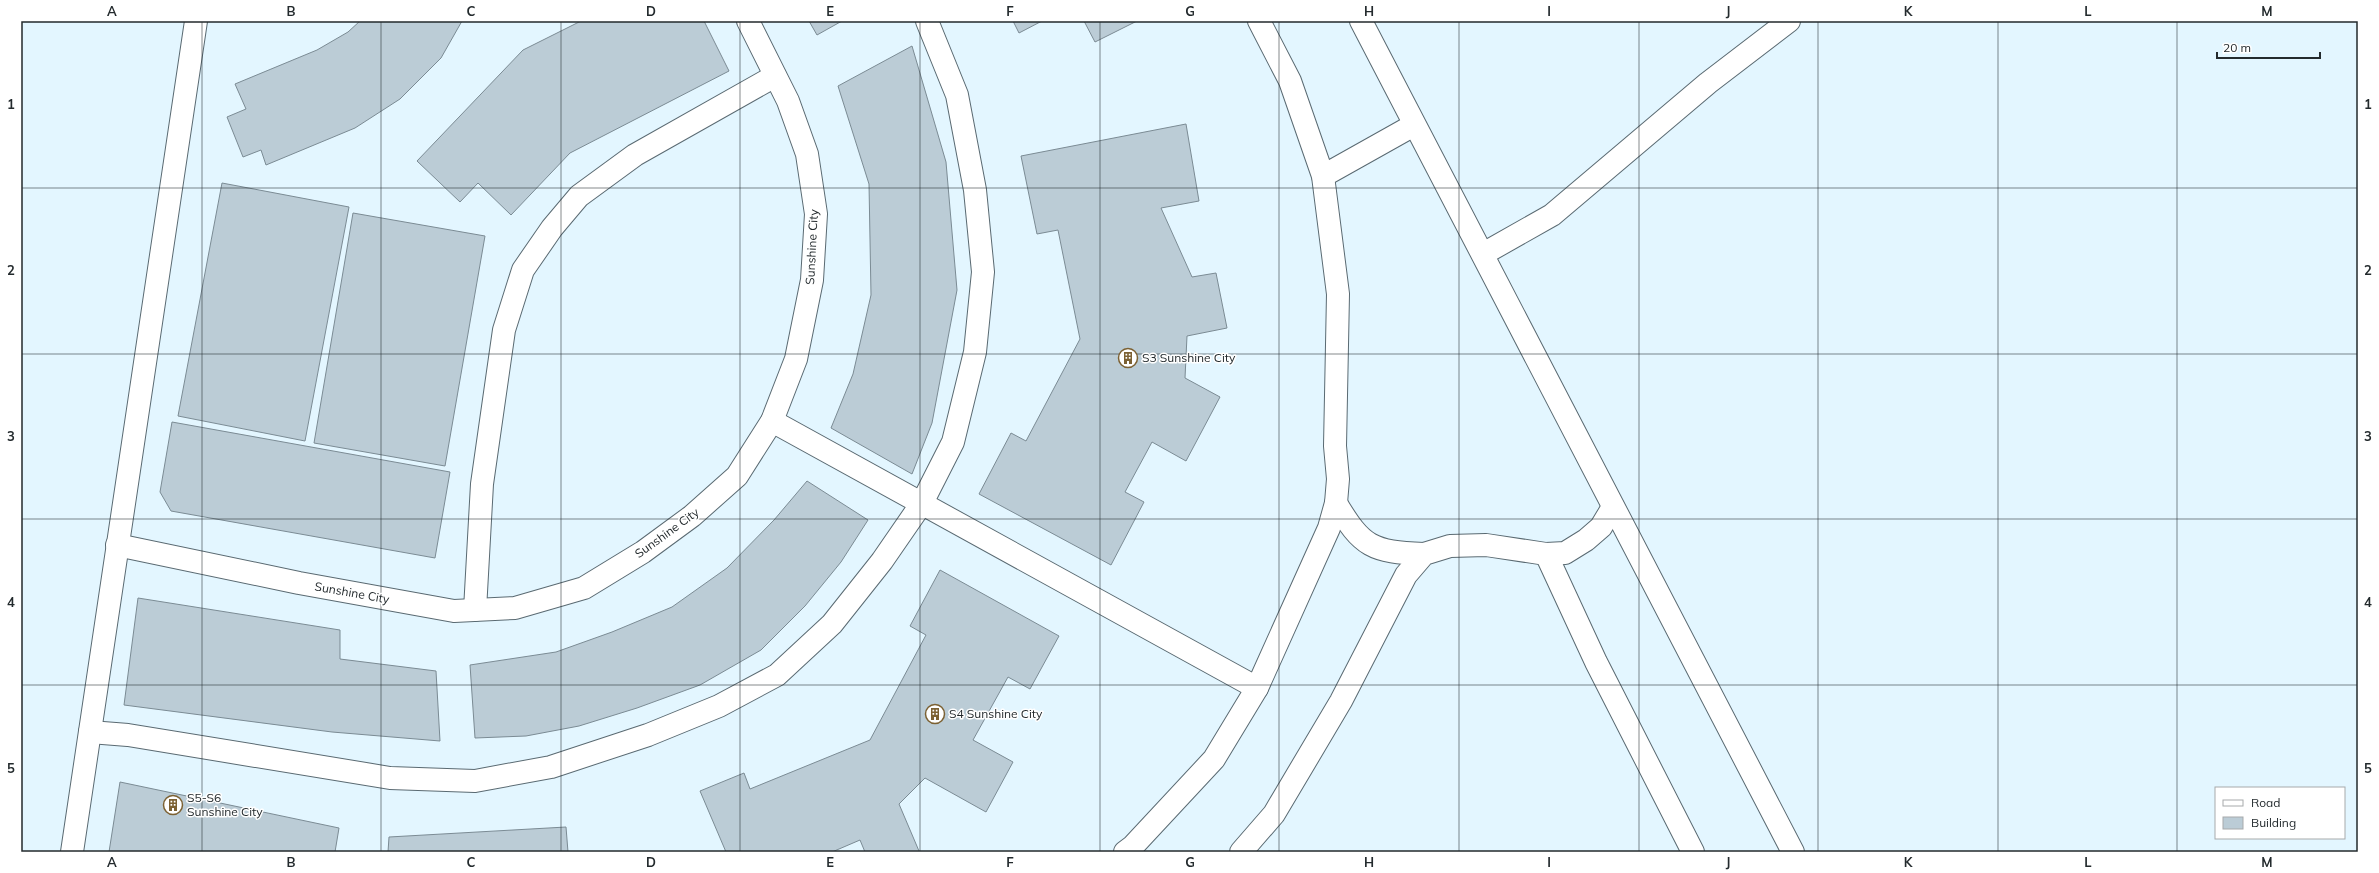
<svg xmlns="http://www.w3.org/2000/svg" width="2379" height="873" font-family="Mulish,sans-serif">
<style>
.building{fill:#bbccd6;stroke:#7b8b94}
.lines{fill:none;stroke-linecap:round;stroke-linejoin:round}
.minor-casing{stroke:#5a6a72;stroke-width:24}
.minor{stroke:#fff;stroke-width:22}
.grid{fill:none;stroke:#232a2d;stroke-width:1;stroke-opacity:0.55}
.labels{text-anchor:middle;stroke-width:3;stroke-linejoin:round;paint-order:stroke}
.street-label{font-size:12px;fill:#232a2d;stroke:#fff}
.poi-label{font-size:12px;fill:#232a2d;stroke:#fff;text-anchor:start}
.neatline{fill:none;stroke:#232a2d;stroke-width:1.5}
.grid-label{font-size:13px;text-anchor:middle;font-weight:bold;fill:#232a2d}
</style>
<rect width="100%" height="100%" fill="#e3f6ff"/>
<!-- building -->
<g class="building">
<path d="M360 21H462L441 58 400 99 355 128 266 165 261 150 243 157 227 117 246 109 235 84 317 50 348 32Z"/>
<path d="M581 21H704L729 71 570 153 511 215 478 183 460 202 417 161 523 50Z"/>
<path d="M809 21H842L817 35Z"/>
<path d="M1013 21H1042L1019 33Z"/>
<path d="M1084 21H1137L1095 42Z"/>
<path d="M912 46 946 162 957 290 932 423 912 474 831 428 853 374 871 295 869 184 838 86Z"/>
<path d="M1186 124 1199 201 1161 208 1192 277 1216 273 1227 328 1187 336 1185 378 1220 397 1186 461 1152 442 1125 492 1144 502 1111 565 979 494 1011 433 1026 441 1080 339 1058 230 1037 234 1021 156Z"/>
<path d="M222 183 349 207 305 441 178 416Z"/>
<path d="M353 213 485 236 445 466 314 443Z"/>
<path d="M172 422 450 472 435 558 171 511 160 492Z"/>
<path d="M807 481 868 520 841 562 805 606 761 650 700 685 637 708 579 726 526 736 475 738 470 665 556 652 612 632 672 607 727 568 774 520Z"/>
<path d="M940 570 1059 636 1030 689 1008 677 973 740 1013 762 986 812 925 778 899 804 919 851 917 852H865L860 840 832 852H726L700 791 744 773 750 789 870 740 926 635 910 626Z"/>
<path d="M138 598 340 630V659L436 671 440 741 332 732 124 705Z"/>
<path d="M120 782 339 828 335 852H109Z"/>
<path d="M566 827 568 852H388L389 837Z"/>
</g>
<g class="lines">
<!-- minor casing -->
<g class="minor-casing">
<g id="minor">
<path d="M1361 21 1793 852"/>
<path d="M1323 176 1414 125"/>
<path d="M1483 254 1552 215 1708 83 1789 21"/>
<path d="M772 421 1257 688"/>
<path d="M1336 503C1362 547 1372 552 1424 554"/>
<path d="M117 545 299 583 454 611 515 608 584 588 643 552 692 516 737 476 772 421 796 359 812 280 816 214 807 154 788 101 748 21"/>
<path d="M1546 554 1596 662 1693 852"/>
<path d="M475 610 482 484 504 330 523 270 552 228 579 196 635 155 775 76"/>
<path d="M90 732 128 735 390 778 475 781 551 767 648 735 719 706 777 675 832 624 882 561 922 503 953 442 975 352 983 272 975 190 957 95 927 21"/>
<path d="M72 852 196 21"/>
<path d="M1125 852 1133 846 1214 759 1257 688 1329 528 1336 503 1338 479 1335 446 1338 294 1323 176 1290 81 1259 21"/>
<path d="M1241 852 1274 814 1341 701 1406 575 1424 554 1450 546 1486 545 1546 554 1565 553 1586 540 1601 527 1613 507"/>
</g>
</g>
<!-- minor -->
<use href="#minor" class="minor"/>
</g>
<!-- grid -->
<path class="grid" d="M202 21V852M381 21V852M561 21V852M740 21V852M920 21V852M1100 21V852M1279 21V852M1459 21V852M1639 21V852M1818 21V852M1998 21V852M2177 21V852M21 188H2358M21 354H2358M21 519H2358M21 685H2358"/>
<!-- icons -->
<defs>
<g id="building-ring" transform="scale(1)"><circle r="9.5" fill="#fff" stroke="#7c6133" stroke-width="1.5"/><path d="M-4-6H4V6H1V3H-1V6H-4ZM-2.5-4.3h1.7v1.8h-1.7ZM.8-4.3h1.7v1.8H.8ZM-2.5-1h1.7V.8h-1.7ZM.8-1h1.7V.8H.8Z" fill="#7c6133"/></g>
</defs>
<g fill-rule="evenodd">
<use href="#building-ring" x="1128" y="358"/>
<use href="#building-ring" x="935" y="714"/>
<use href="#building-ring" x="173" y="805"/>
</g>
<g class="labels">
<!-- street labels -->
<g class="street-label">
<text transform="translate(812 247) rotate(-87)" y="4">Sunshine City</text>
<text transform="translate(667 533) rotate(-36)" y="4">Sunshine City</text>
<text transform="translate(352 593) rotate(10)" y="4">Sunshine City</text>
</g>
<!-- poi labels -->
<g class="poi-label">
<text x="1142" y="362">S3 Sunshine City</text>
<text x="949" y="718">S4 Sunshine City</text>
<text x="187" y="802">S5-S6<tspan x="187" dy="14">Sunshine City</tspan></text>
</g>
</g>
<!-- border -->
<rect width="2379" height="873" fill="none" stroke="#ffffff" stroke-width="44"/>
<!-- legend -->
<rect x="2215" y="787" width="130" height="52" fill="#ffffff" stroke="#a7aaab"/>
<rect x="2223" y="800" width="20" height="6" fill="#ffffff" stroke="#a7aaab"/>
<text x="2251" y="807" font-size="12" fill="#232a2d">Road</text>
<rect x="2223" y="817" width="20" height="12" fill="#bbccd6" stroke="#a7aaab"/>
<text x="2251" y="827" font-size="12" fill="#232a2d">Building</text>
<!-- scale -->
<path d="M2217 52v6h103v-6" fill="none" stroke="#232a2d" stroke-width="2"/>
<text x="2223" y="52" font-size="12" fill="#232a2d" stroke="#ffffff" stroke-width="3" paint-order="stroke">20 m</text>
<rect x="22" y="22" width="2335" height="829" class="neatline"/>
<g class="grid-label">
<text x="112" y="16">A</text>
<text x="291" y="16">B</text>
<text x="471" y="16">C</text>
<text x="651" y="16">D</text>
<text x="830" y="16">E</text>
<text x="1010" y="16">F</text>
<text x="1190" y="16">G</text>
<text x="1369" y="16">H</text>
<text x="1549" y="16">I</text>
<text x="1728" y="16">J</text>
<text x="1908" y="16">K</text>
<text x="2088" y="16">L</text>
<text x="2267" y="16">M</text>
<text x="11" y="109">1</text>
<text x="2368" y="109">1</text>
<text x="11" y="275">2</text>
<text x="2368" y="275">2</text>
<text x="11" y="441">3</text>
<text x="2368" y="441">3</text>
<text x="11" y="607">4</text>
<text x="2368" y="607">4</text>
<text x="11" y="773">5</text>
<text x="2368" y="773">5</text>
<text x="112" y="867">A</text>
<text x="291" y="867">B</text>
<text x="471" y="867">C</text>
<text x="651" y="867">D</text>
<text x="830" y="867">E</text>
<text x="1010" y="867">F</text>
<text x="1190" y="867">G</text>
<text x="1369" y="867">H</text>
<text x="1549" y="867">I</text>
<text x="1728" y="867">J</text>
<text x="1908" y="867">K</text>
<text x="2088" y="867">L</text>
<text x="2267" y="867">M</text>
</g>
</svg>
